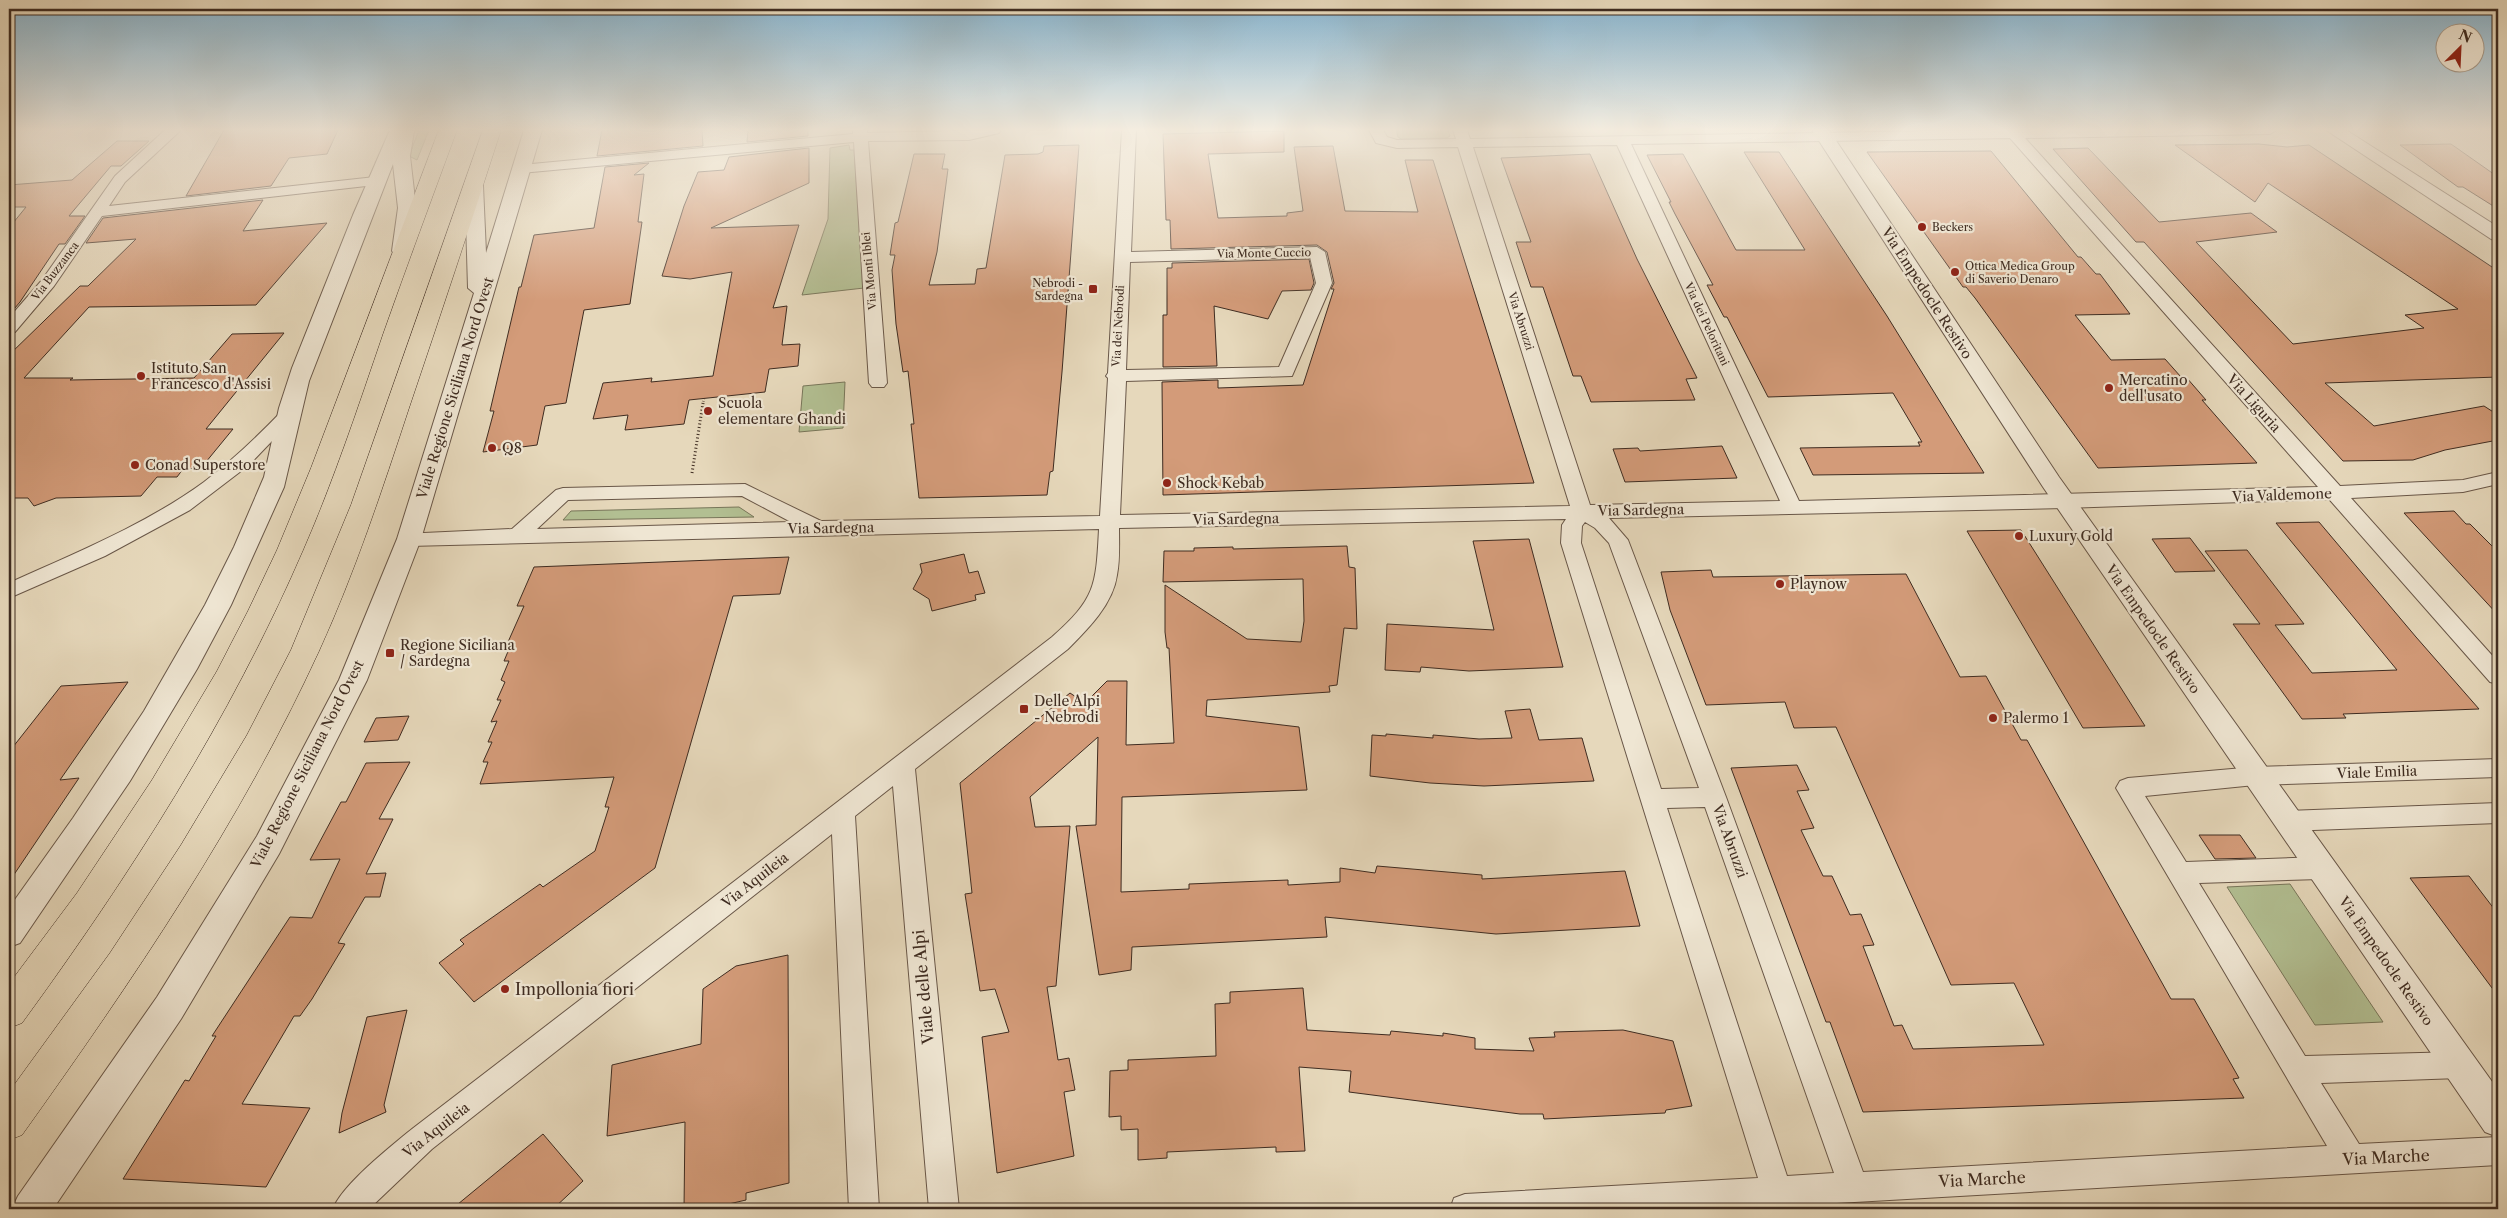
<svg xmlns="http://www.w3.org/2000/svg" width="2507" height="1218" font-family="'Libre Caslon Text',serif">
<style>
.green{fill:#b2bf92;stroke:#78765a}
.building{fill:#d39b79;stroke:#3f2c21}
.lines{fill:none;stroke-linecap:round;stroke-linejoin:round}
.minor-casing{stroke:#695748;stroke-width:2}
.tertiary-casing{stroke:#695748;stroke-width:2}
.primary-casing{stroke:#3f2c21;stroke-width:1}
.path-far1{stroke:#3f2c21;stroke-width:2.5;stroke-dasharray:0.5 2;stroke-linecap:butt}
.path{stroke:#3f2c21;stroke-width:3;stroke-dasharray:1 2.5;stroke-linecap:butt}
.minor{fill:#efe6d3;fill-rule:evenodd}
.tertiary{fill:#efe6d3;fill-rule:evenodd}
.primary{fill:#e6d8bb;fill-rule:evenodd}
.poi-dot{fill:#8f2418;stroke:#efe6d3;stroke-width:2}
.labels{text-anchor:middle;stroke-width:4.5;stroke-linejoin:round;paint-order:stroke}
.far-poi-label{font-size:11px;fill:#3f2c21;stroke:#efe6d3;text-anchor:start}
.far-street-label{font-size:11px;fill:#3f2c21;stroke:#efe6d3}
.street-label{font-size:14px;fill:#3f2c21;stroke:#efe6d3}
.poi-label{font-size:14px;fill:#3f2c21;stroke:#efe6d3;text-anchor:start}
.near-street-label{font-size:16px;fill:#3f2c21;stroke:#efe6d3}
.near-poi-label{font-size:16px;fill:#3f2c21;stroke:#efe6d3;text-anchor:start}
</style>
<rect width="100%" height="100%" fill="#e6d8bb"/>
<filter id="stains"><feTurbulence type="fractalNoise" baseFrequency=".004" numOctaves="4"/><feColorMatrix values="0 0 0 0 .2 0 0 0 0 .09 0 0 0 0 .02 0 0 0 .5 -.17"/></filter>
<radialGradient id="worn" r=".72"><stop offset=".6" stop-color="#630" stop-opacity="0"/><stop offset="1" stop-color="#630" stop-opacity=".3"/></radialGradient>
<!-- green -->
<g class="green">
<path d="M419 130H429L417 160 409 156Z"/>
<path d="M1396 130H1448L1450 136 1447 138 1401 139 1398 137Z"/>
<path d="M849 145 850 150H854L864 288 802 295 828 219 830 148Z"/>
<path d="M845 382 843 428 799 432 803 386Z"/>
<path d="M739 507 754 517 563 520 571 511Z"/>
<path d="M2290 884 2383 1022 2315 1025 2227 887Z"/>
</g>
<!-- building -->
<g class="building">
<path d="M224 130H338L327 154 289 158 271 186 186 196Z"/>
<path d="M602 130H702L703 146 597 156Z"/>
<path d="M748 130H808V136L747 142Z"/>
<path d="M1284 131V152L1208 154 1218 218 1287 216V213L1303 211 1294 147 1333 146 1345 211 1418 212 1405 160H1433L1534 483 1163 495 1162 382 1218 380V388L1303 385 1334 289H1331L1334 283 1327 252 1317 245 1171 249 1170 220H1166L1163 134Z"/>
<path d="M117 141H149L121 166H111L69 216H85L65 244H59L20 302 9 315V228L26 207H9V185L72 180Z"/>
<path d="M2259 144 2287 147 2309 145 2498 271V377L2325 383 2374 426 2484 406 2498 415V440L2445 450 2413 460 2343 461 2144 242H2136L2053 149 2088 148 2159 222 2251 213 2277 232 2196 242 2293 344 2424 328 2405 315 2458 309 2268 183 2255 202 2175 145Z"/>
<path d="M2451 144 2498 177V209L2463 187H2458L2400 145Z"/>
<path d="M1079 145 1062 372 1053 471 1050 472 1047 495 919 498 911 424H914L908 371 903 372 896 324 892 270 895 255H890L895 223 898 222 914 154H945L942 169H948L937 252 929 285 975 284 977 269 986 268 1005 155 1038 154 1043 152 1044 146Z"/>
<path d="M809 148V183L711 228 799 225 773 308 787 306 782 345 800 344 798 366 769 369 765 392 689 400 684 424 625 430 628 415 593 419 603 383 652 378 651 382 713 376 732 272 690 279 662 276 684 206 698 172 724 170 729 157Z"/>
<path d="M1991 151 2078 257H2081L2096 274H2100L2130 314 2075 315 2111 360 2165 359 2181 377H2186L2206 400H2202L2257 463 2098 468 1975 298 1966 287H1963L1867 152Z"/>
<path d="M1744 152H1779L1887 316 1984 473 1813 475 1800 448 1920 446 1918 442H1922L1893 393 1768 397 1727 317H1724L1707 285H1713L1675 214 1669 202H1671L1647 155 1683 154 1736 250H1805Z"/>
<path d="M1590 154 1637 259 1697 378 1686 379 1695 400 1591 402 1581 376H1573L1543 287H1531L1516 242H1531L1501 158Z"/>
<path d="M649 163 634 175 644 174 638 222H642L630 304 584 310 566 403 545 406 537 445 483 452 494 411H490L519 287H521L534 235 594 228 605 167Z"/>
<path d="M263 200 243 231 327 223 256 305 89 307 24 378H73L70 380 194 378 232 334 284 333 206 429H233L201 468 183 469 177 477H157L141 496 56 498 34 506 28 498H9V355L80 286H88L136 239 86 243 103 218Z"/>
<path d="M1309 259 1314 283 1311 290 1282 291 1268 319 1214 306 1217 366 1163 367V315H1167V268H1172V263Z"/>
<path d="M1722 446 1737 478 1625 482 1613 449 1638 448 1640 451Z"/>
<path d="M2454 511 2466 524H2470L2498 552V615L2404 513Z"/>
<path d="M2319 522 2416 637 2479 709 2343 714 2346 718 2302 719 2233 624H2260L2205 551 2247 550 2304 624 2275 625 2312 673 2397 670 2276 523Z"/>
<path d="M2021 530 2028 541 2145 726 2083 728 1967 531Z"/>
<path d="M2190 538 2215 571 2175 572 2152 539Z"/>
<path d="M1529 539 1563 667 1469 671 1421 667 1420 672 1385 670 1387 624 1494 630 1473 541Z"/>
<path d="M1347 546 1349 567 1355 568 1357 629 1344 628 1337 685 1329 686 1330 692 1207 700 1206 716 1299 727 1307 790 1122 797 1121 892 1189 889V884L1288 880V885L1340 882V868L1375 873 1377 866 1482 875V879L1625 871 1640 926 1496 934 1325 917 1327 937 1132 947 1131 970 1099 975 1076 826 1096 825 1098 737 1030 797 1035 827 1070 826 1056 986 1047 987 1058 1060 1069 1058 1075 1090 1064 1092 1074 1156 997 1173 982 1037 1009 1032 995 989 980 991 965 894 972 893 960 783 1070 693 1085 703 1107 681H1127L1126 745 1174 743 1169 648H1167L1165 632V585L1247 639 1301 642 1304 621 1303 579 1163 582 1164 551H1194V548L1233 547V549Z"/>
<path d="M964 554 969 573 978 571 985 593 975 595 976 600 932 611 929 599 913 589 922 572 920 564Z"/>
<path d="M789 557 780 594 733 596 655 868 474 1002 439 963 464 944 460 940 540 884 543 887 595 851 609 807H605L614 777 480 784 488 762H483L492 742H488L497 721 491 722 501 700H497L505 682 501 680 509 661H504L512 642H508L524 606H517L534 567Z"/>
<path d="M1711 570 1713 577 1906 574 1960 677 1986 676 2021 740H2027L2171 999H2194L2239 1078 2233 1079 2244 1098 1863 1112 1830 1022H1826L1731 768 1797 765 1809 790 1797 791 1814 828 1801 830 1823 876H1832L1850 915 1861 914 1874 945 1863 946 1894 1026 1902 1025 1913 1049 2044 1045 2014 983 1951 985 1836 727 1794 728 1785 702 1706 705 1670 610 1661 572Z"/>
<path d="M128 682 60 780 79 778 9 882V752L61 686Z"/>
<path d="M1530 709 1539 740 1582 738 1594 781 1484 786 1430 783 1370 776 1372 735 1386 736V734L1433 738V735L1479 739 1512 738 1505 711Z"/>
<path d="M409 716 398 740 364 742 376 718Z"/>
<path d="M410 762 379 819H393L366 874 386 873 380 897H365L338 943 345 944 312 999 300 1016H294L242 1104 310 1108 266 1187 123 1179 185 1080 189 1081 216 1036H212L290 917 312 918 340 859 310 860 341 802H346L366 763Z"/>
<path d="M2199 835H2240L2256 858 2215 859Z"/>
<path d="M2469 876 2498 914V996L2410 878Z"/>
<path d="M788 955 789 1183 746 1193V1200L707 1209H684L685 1122 607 1136 612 1065 701 1044 703 989 736 966Z"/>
<path d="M1303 988 1307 1030 1390 1035 1391 1031 1443 1036V1033L1475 1038V1049L1534 1051 1529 1038 1555 1037 1554 1032 1623 1030 1673 1041 1692 1106 1666 1110 1665 1113 1544 1119 1543 1114H1520L1349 1092 1351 1071 1299 1067 1305 1151 1276 1152V1147L1167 1152V1158L1138 1160V1129L1121 1130V1116L1109 1117 1110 1071 1128 1070V1060L1216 1056 1215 1004 1230 1003V992Z"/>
<path d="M407 1010 384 1105 386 1112 339 1133 342 1113 367 1017Z"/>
<path d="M543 1134 583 1181 553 1209H452Z"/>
</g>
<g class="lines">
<!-- minor casing -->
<g class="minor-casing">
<g id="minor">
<path d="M165 130H181L125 182 109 206 375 177 382 181 375 185 102 216 54 286 15 332 9 333V318L42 280 115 176Z"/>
<path d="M853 130H867V133L1001 130 999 133 969 140 868 141 887 383 884 387H872L869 383 854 142 521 173 514 169 521 165 853 134Z"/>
<path d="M1122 130H1136L1131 252 1317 247 1325 252 1332 283 1292 376 1126 381 1120 515 1570 506 1458 147 1397 148 1376 143 1369 130H1383L1387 137 1397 140 1456 139 1453 130H1467L1470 139 1987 130H2277L2270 134 2025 138 2340 486 2463 480 2498 472V484L2463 492 2351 498 2498 662V684L2490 682 2329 499 2064 508 1609 518 1628 540 1726 797 1863 1172 2327 1146 2116 788 2120 781 2128 778 2255 767 2498 759V777L2255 785 2145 796 2186 862 2320 857 2329 861 2333 868 2329 875 2320 879 2199 883 2305 1056 2459 1052 2469 1056 2473 1065 2469 1074 2459 1078 2321 1083 2359 1144 2498 1137V1165L1837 1203 1839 1209H1809L1807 1205 1728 1209H1450L1454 1198 1465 1194 1758 1178 1561 543 1562 525 1566 519 1119 528C1119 544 1120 560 1117 575 1113 604 1088 629 1068 649L915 769 959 1209H929L893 786 855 816 879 1209H849L832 834 432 1149 369 1209H333C342 1185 390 1147 412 1129L1052 637C1096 598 1096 586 1099 529L409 546 402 544 399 539 402 534 512 529 556 490 563 488 745 484 821 521 1100 516 1108 378 1106 376 1108 373ZM2010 138 2318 487 1799 501 1631 144ZM1617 145 1780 501 1590 505 1473 147ZM1310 257 1316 283 1279 367 1126 370 1130 262ZM742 496 791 522 537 529 568 500ZM1585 522 1595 528 1609 543 1699 788 1661 789 1581 543 1582 526ZM1705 807 1834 1173 1787 1176 1667 808Z"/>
<path d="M289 408 295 410 298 414 249 465 190 510 105 556 9 598V583C75 553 145 525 204 482 233 460 258 436 283 410Z"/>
<path d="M2498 803V823L2287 831 2278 828 2275 821 2278 814 2287 811Z"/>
</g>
</g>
<!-- tertiary casing -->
<g class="tertiary-casing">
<g id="tertiary">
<path d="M390 130 414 131 410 156 416 208 412 251 409 255H395L392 251 398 208 393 164 309 381 284 487 231 605 197 669 130 781 20 943 9 947V908L73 818 144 711 205 605 234 547 264 477 279 408 292 368 353 215Z"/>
<path d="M524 130H542L421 539 367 680 279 854 181 1019 53 1209H12L18 1196 157 997 257 836 339 680 397 539 474 293 468 288 465 186 468 182H480L483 186 486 253Z"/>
<path d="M1812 130H1829L2059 477 2498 1090V1137L2485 1132 2043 487Z"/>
<path d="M2326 130H2346L2498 227V241L2491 239Z"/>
</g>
</g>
<!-- primary casing -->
<g class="primary-casing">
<g id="primary">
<path d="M439 130H457C432 198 407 265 383 333 358 406 334 479 303 550 230 719 130 875 22 1023L9 1028V984L77 893 152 780 217 671 248 611 277 550 311 468Z"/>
<path d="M483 130H501C471 223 440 316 409 408 382 490 355 572 319 651 240 823 132 981 22 1135L9 1140V1092L110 953 181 845 247 735 291 650 351 505Z"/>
</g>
</g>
<!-- path-far1 -->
<path class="path-far1" d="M703 404 704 398"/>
<!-- path -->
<path class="path" d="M692 473 703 403"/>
<!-- minor -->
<use href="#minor" class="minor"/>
<!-- tertiary -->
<use href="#tertiary" class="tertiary"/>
<!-- primary -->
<use href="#primary" class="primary"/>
</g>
<!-- sky -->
<linearGradient id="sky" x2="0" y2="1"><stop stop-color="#87b6d2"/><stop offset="0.43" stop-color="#f4ede0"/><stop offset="1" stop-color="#f4ede0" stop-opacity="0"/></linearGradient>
<rect width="2507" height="301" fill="url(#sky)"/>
<!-- markers -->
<g class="poi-dot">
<circle cx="1922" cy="227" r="5"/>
<circle cx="1955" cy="272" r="5"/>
<rect x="1088" y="284" width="10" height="10" rx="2.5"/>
<circle cx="141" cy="376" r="5"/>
<circle cx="2109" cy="388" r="5"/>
<circle cx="708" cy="411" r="5"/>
<circle cx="492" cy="448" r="5"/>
<circle cx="135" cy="465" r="5"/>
<circle cx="1167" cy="483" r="5"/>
<circle cx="2019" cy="536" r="5"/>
<circle cx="1780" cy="584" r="5"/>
<rect x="385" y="648" width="10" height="10" rx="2.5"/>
<rect x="1019" y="704" width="10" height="10" rx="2.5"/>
<circle cx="1993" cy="718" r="5"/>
<circle cx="505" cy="989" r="5"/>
</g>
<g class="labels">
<!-- far-poi labels -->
<g class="far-poi-label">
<text x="1932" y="231">Beckers</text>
<text x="1965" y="270">Ottica Medica Group<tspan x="1965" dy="13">di Saverio Denaro</tspan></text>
<text x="1083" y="287" text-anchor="end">Nebrodi -<tspan x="1083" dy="13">Sardegna</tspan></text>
</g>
<!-- far-street labels -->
<g class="far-street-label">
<text transform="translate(1264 253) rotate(-1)" y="4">Via Monte Cuccio</text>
<text transform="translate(55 271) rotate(-53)" y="4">Via Buzzanca</text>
<text transform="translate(869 271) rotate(-95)" y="4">Via Monti Iblei</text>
<text transform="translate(1521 321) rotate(72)" y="4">Via Abruzzi</text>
<text transform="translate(1707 324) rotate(65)" y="4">Via dei Peloritani</text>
<text transform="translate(1118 326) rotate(-87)" y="4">Via dei Nebrodi</text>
</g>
<!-- street labels -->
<g class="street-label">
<text transform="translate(1927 293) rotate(57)" y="5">Via Empedocle Restivo</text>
<text transform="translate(455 388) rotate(-73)" y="5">Viale Regione Siciliana Nord Ovest</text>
<text transform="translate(2254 403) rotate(48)" y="5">Via Liguria</text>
<text transform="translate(2282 495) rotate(-2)" y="5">Via Valdemone</text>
<text transform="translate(1641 510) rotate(-1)" y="5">Via Sardegna</text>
<text transform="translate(1236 519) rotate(-1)" y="5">Via Sardegna</text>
<text transform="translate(831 528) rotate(-1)" y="5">Via Sardegna</text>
<text transform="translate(2153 629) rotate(55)" y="5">Via Empedocle Restivo</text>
<text transform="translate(307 764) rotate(-63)" y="5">Viale Regione Siciliana Nord Ovest</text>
<text transform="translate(2377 772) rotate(-2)" y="5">Viale Emilia</text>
<text transform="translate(1730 841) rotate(70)" y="5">Via Abruzzi</text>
<text transform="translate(755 880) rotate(-38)" y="5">Via Aquileia</text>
<text transform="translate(2386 961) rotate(55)" y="5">Via Empedocle Restivo</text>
<text transform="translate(436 1130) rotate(-38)" y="5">Via Aquileia</text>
</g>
<!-- poi labels -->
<g class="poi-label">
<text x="151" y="373">Istituto San<tspan x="151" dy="16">Francesco d'Assisi</tspan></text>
<text x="2119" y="385">Mercatino<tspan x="2119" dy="16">dell'usato</tspan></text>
<text x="718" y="408">Scuola<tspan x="718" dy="16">elementare Ghandi</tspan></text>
<text x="502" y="453">Q8</text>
<text x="145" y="470">Conad Superstore</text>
<text x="1177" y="488">Shock Kebab</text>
<text x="2029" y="541">Luxury Gold</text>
<text x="1790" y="589">Playnow</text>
<text x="400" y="650">Regione Siciliana<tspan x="400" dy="16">/ Sardegna</tspan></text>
<text x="1034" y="706">Delle Alpi<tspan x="1034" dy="16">- Nebrodi</tspan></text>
<text x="2003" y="723">Palermo 1</text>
</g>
<!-- near-street labels -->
<g class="near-street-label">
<text transform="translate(923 987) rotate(-95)" y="6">Viale delle Alpi</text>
<text transform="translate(2386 1157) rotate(-3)" y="6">Via Marche</text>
<text transform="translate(1982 1179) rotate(-3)" y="6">Via Marche</text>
</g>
<!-- near-poi labels -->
<g class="near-poi-label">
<text x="515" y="995">Impollonia fiori</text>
</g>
</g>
<!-- margin -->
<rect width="2507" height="1218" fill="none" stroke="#e6d8bb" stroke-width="30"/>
<rect x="10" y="10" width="2487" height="1198" fill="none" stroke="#3f2c21" stroke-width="2.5"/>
<rect x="15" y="15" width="2477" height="1188" fill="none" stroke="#3f2c21"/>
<!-- north arrow -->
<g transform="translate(2460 48) rotate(24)"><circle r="24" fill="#efe6d3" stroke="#a99c8c"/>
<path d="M0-4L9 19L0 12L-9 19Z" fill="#8f2418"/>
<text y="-8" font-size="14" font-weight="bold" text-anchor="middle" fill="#3f2c21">N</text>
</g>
<rect width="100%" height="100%" filter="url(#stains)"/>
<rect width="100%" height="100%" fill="url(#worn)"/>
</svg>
